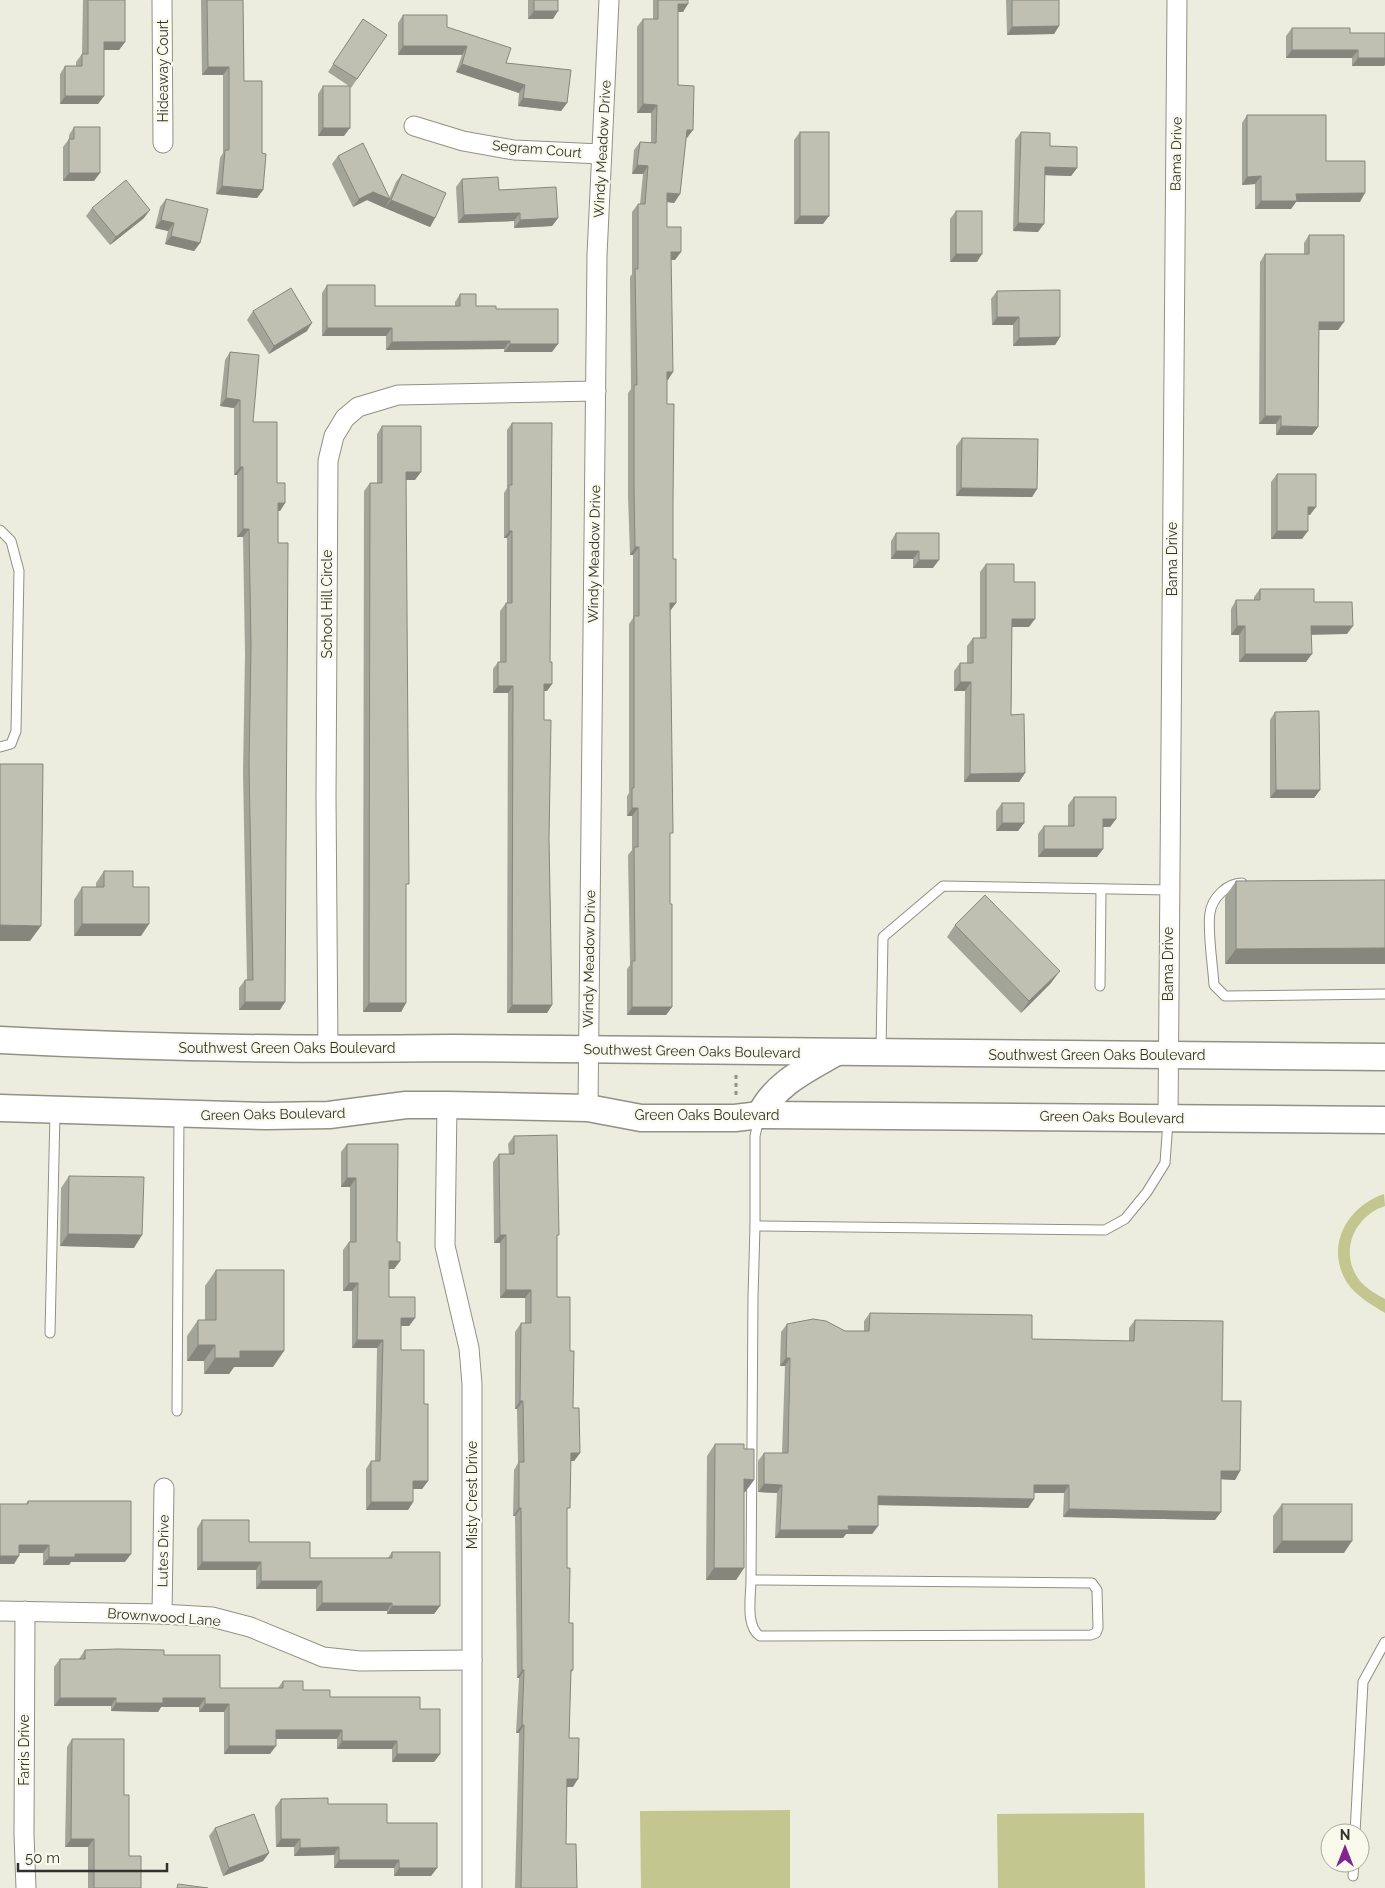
<svg xmlns="http://www.w3.org/2000/svg" width="1385" height="1888" font-family="Raleway,sans-serif">
<style>
.green{fill:#c4c68f}
.lines{fill:none;stroke-linecap:round;stroke-linejoin:round}
.service-casing{stroke:#919184;stroke-width:11}
.minor-casing{stroke:#919184;stroke-width:21}
.secondary-casing{stroke:#919184;stroke-width:29}
.path{stroke:#919288;stroke-width:3;stroke-dasharray:4 4;stroke-linecap:butt}
.service{stroke:#fff;stroke-width:9}
.minor{stroke:#fff;stroke-width:19}
.secondary{stroke:#fff;stroke-width:26}
.wall{fill:#a4a599}
.shaded-wall{fill:#86867d}
.building{fill:#bfc0b2;stroke:#86867d}
.labels{text-anchor:middle;stroke-width:4.5;stroke-linejoin:round;paint-order:stroke}
.street-label{font-size:14px;fill:#32322d;stroke:#f9faec}
</style>
<rect width="100%" height="100%" fill="#eceddf"/>
<!-- green -->
<g class="green">
<path d="M1384 1194 1385 1206C1354 1216 1338 1253 1360 1281 1367 1289 1376 1294 1385 1299V1313C1371 1304 1355 1296 1346 1281 1325 1245 1348 1206 1384 1194Z"/>
<path d="M790 1810V1888H641L640 1811Z"/>
<path d="M1144 1813 1145 1888H998L997 1814Z"/>
</g>
<g class="lines">
<!-- service casing -->
<g class="service-casing">
<g id="service">
<path d="M0 530 11 541 19 571 16 731 11 744 0 747"/>
<path d="M1242 883C1227 883 1212 898 1210 913 1207 929 1213 967 1214 985L1225 996 1385 994"/>
<path d="M1100 986 1101 889"/>
<path d="M881 1049 883 937 943 886 1169 890"/>
<path d="M759 1118 755 1136V1226L1105 1230 1125 1219 1147 1192 1165 1163 1168 1121"/>
<path d="M50 1333 55 1113"/>
<path d="M177 1411 179 1115"/>
<path d="M751 1580 1092 1583 1097 1590 1098 1628 1096 1633 1091 1635 760 1636C745 1626 751 1596 751 1580L753 1297 755 1226"/>
<path d="M1355 1833 1363 1682 1385 1642"/>
<path d="M1353 1876 1354 1863"/>
</g>
</g>
<!-- minor casing -->
<g class="minor-casing">
<g id="minor">
<path d="M162 0 163 143"/>
<path d="M414 126 463 141 514 150 601 154"/>
<path d="M328 1050 326 797 328 461 334 436 345 418 358 407 398 395 596 391"/>
<path d="M447 1105 445 1246 469 1348 472 1384V1888"/>
<path d="M588 1108 597 255 609 0"/>
<path d="M1168 1118 1177 0"/>
<path d="M0 1611 162 1614 212 1617 250 1627 323 1657 360 1661 472 1660"/>
<path d="M25 1611 24 1835 26 1888"/>
<path d="M162 1614 164 1488"/>
</g>
</g>
<!-- secondary casing -->
<g class="secondary-casing">
<g id="secondary">
<path d="M0 1040C151 1048 301 1050 453 1048L1385 1057"/>
<path d="M0 1108 266 1116 329 1115 406 1105H447L588 1108 641 1118H735L760 1115 1385 1120"/>
<path d="M760 1115C775 1084 805 1070 835 1053"/>
</g>
</g>
<!-- path -->
<path class="path" d="M736 1095V1074"/>
<!-- service -->
<use href="#service" class="service"/>
<!-- minor -->
<use href="#minor" class="minor"/>
<!-- secondary -->
<use href="#secondary" class="secondary"/>
</g>
<!-- wall -->
<g class="wall">
<path d="M83 0H125V42L119 50H104V96L98 104H60V74L65 66H76V62L82 54Z"/>
<path d="M201 0H243L244 81 263 190 257 198 216 194 220 158 223 153V75H202Z"/>
<path d="M528 0H558L553 19H528Z"/>
<path d="M653 0H688L683 12H678V85L687 138H686L680 194 674 203 667 202V227L675 260H671L667 380V404L673 501V559L676 603 670 611V904L672 1007 666 1015H627V969L630 965 628 855 632 850V816H627V796L629 793V624L633 618V555H630L628 496V393L631 389 630 277 632 274V212L638 204H640L643 174H632L634 150 640 142 651 143V113H637V27L643 19H653Z"/>
<path d="M1006 0H1059V26L1054 34 1007 35Z"/>
<path d="M403 15 447 27 506 63 567 103 561 111 518 106 519 93 456 72 462 55H398V23Z"/>
<path d="M363 19 387 35 351 88 350 86 344 136H318V94L323 86H349L328 72Z"/>
<path d="M1292 28 1350 33 1384 66H1352V58H1286V36Z"/>
<path d="M1247 115 1326 161 1360 202H1296L1291 209H1255V184L1242 185V123Z"/>
<path d="M74 127 94 181H63V147L69 139V135Z"/>
<path d="M800 132 823 224H794V140Z"/>
<path d="M1021 132 1050 146 1077 168 1071 176 1045 175 1038 232 1013 231 1015 140Z"/>
<path d="M338 156 389 198 396 182 402 174 435 218 430 227 385 208 386 205 385 208 367 200 353 207 332 164Z"/>
<path d="M462 179 499 190 558 218 552 226 514 228V221L458 223 456 187Z"/>
<path d="M166 199 200 243 194 251 165 244 168 231 155 228 160 207Z"/>
<path d="M92 208 144 218 110 245 86 216Z"/>
<path d="M956 211 977 262H950V219Z"/>
<path d="M1309 235 1338 330H1319L1318 427 1312 435H1276V424H1259L1260 262 1265 254H1304V243Z"/>
<path d="M327 285 375 306H455V302L460 294 476 306 496 309 552 352H504V349L386 350V336H322V293Z"/>
<path d="M997 291 1060 337 1055 345 1013 346V325H992L991 299Z"/>
<path d="M253 311 307 331 269 354 247 320Z"/>
<path d="M230 352 253 422 285 503 280 511H278L280 1010H239V988L245 980H247L243 773 245 654 243 537H237V475H234V408L220 406 225 360Z"/>
<path d="M512 423 550 662 552 684 547 691H544V720L549 839 552 1005 547 1013H507L508 693H493V669L498 662H500V611L506 603H507V538H504V493L507 488V430Z"/>
<path d="M382 426 415 480H406V1003L401 1012H363L364 491 370 483H377V434Z"/>
<path d="M962 438 1037 489 1032 497 956 496V446Z"/>
<path d="M1277 474 1310 515H1308L1302 539H1271V482Z"/>
<path d="M896 533H939L933 568H913V559H891V541Z"/>
<path d="M986 564 1014 582 1029 627H1012L1011 715 1025 773 1019 782H964L965 691H954V671L960 663H967V646L973 638H980V572Z"/>
<path d="M1260 589 1314 602 1347 634H1311L1306 662H1239V635H1231V609L1236 600H1254V597Z"/>
<path d="M1275 712 1320 790 1314 798H1270V720Z"/>
<path d="M1074 797 1116 819 1110 827H1103V849L1097 857H1038V834L1044 826H1068V805Z"/>
<path d="M1002 803 1024 823 1018 831H996V811Z"/>
<path d="M104 871 133 887 141 936H74V900L82 887H96V883Z"/>
<path d="M1385 880V964H1225V897L1236 881Z"/>
<path d="M955 925 1051 983 1021 1013 947 937Z"/>
<path d="M514 1136 557 1238V1297L570 1351 573 1408 580 1453 574 1461H571L567 1512V1568L569 1623 573 1670 571 1673 569 1738 573 1787H567L566 1844 577 1888H515L519 1733H516L519 1678H517L515 1516H513L514 1470 518 1463 517 1409H515V1332L521 1323H525V1298H500V1243H494L493 1162 499 1154H509L508 1144Z"/>
<path d="M347 1144 397 1242 400 1261 394 1269H389V1297L415 1318 409 1326H401V1350L424 1404 428 1481 422 1489H413V1502L408 1510H366V1469L371 1461H375L377 1348H352V1291H343V1250L349 1242H350V1187H341V1152Z"/>
<path d="M69 1176 134 1248 60 1246 61 1188Z"/>
<path d="M216 1270 273 1367H234L229 1374H204V1361H187V1336L198 1320H205V1286Z"/>
<path d="M870 1313 1032 1339 1129 1341V1328L1135 1320 1222 1401 1240 1471 1235 1480 1221 1479 1215 1520 1063 1517 1064 1493H1034V1499L1028 1508 878 1505V1526L872 1534H846L843 1538H775L777 1493 758 1492V1461L764 1453H782L785 1366H780L781 1332 787 1324 845 1331H864V1321Z"/>
<path d="M715 1444 744 1449 754 1480 745 1492H744V1568L736 1580H706L707 1456Z"/>
<path d="M28 1501 125 1562H71L69 1565H43V1553H19L14 1564H0L26 1504Z"/>
<path d="M1282 1504 1344 1553H1273V1516Z"/>
<path d="M202 1520 249 1542 310 1558H388L392 1552 440 1606 434 1614H387V1611H316V1589H256V1570H197V1528Z"/>
<path d="M85 1650 164 1655 220 1688H278L283 1681 303 1690 330 1697 420 1709 440 1754 434 1762H392V1749H337V1739H276L270 1754H224V1712H199V1707H161L158 1712 111 1711V1706H54V1667L60 1659H79Z"/>
<path d="M72 1739 124 1795 129 1856 141 1888H88V1847H65L67 1747Z"/>
<path d="M281 1799 328 1804 387 1823 437 1868 431 1876H394V1868H334V1855L294 1856V1847H276L275 1807Z"/>
<path d="M215 1828 269 1853 263 1861 223 1876 209 1836Z"/>
</g>
<!-- shaded-wall -->
<g class="shaded-wall">
<path d="M678 4H688L683 12H672Z"/>
<path d="M534 11H558L553 19H528Z"/>
<path d="M1059 26 1054 34 1007 35 1012 27Z"/>
<path d="M104 42H125L119 50H98Z"/>
<path d="M403 46H467L462 55H398Z"/>
<path d="M1292 50H1358L1352 58H1286Z"/>
<path d="M1358 58H1385V65L1384 66H1352Z"/>
<path d="M462 64 525 85 519 93 456 72Z"/>
<path d="M208 67H229L223 75H202Z"/>
<path d="M65 96H104L98 104H60Z"/>
<path d="M523 98 567 103 561 111 518 106Z"/>
<path d="M643 104 657 105 651 113H637Z"/>
<path d="M323 128H350L344 136H318Z"/>
<path d="M687 130H693L687 138H681Z"/>
<path d="M637 165 648 166 643 174H632Z"/>
<path d="M1045 167 1077 168 1071 176 1040 175Z"/>
<path d="M69 173H100L94 181H63Z"/>
<path d="M1261 176 1255 184 1242 185 1247 177Z"/>
<path d="M222 186 263 190 257 198 216 194Z"/>
<path d="M373 192 390 199 385 208 367 200 353 207 359 199Z"/>
<path d="M667 193 680 194 674 203 661 201Z"/>
<path d="M1365 193 1360 202H1296L1291 209H1255L1261 201 1296 194Z"/>
<path d="M391 200 435 218 430 227 385 208Z"/>
<path d="M150 210 144 218 110 245 116 237Z"/>
<path d="M520 213 514 221 458 223 464 215Z"/>
<path d="M800 216H829L823 224H794Z"/>
<path d="M558 218 552 226 514 228 520 220Z"/>
<path d="M161 220 174 223 168 231 155 228Z"/>
<path d="M1018 223 1044 224 1038 232 1013 231Z"/>
<path d="M171 236 200 243 194 251 165 244Z"/>
<path d="M671 252H681L675 260H666Z"/>
<path d="M956 254H982L977 262H950Z"/>
<path d="M997 317H1019L1013 325H992Z"/>
<path d="M1319 322H1344L1338 330H1314Z"/>
<path d="M312 323 307 331 269 354 274 346Z"/>
<path d="M327 328H392L386 336H322Z"/>
<path d="M1060 337 1055 345 1013 346 1019 338Z"/>
<path d="M510 341 504 349 386 350 392 342Z"/>
<path d="M510 344H558L552 352H504Z"/>
<path d="M667 372H673L668 380H662Z"/>
<path d="M226 398 240 400 234 408 220 406Z"/>
<path d="M1265 416H1281L1276 424H1259Z"/>
<path d="M1281 426 1318 427 1312 435H1276Z"/>
<path d="M240 467H243L237 475H234Z"/>
<path d="M406 472H421L415 480H401Z"/>
<path d="M961 488 1037 489 1032 497 956 496Z"/>
<path d="M278 503H285L280 511H272Z"/>
<path d="M1308 507H1316L1310 515H1302Z"/>
<path d="M243 529H249L243 537H237Z"/>
<path d="M509 531H512L507 538H504Z"/>
<path d="M1277 531H1308L1302 539H1271Z"/>
<path d="M635 547H639L633 555H630Z"/>
<path d="M896 551H919L913 559H891Z"/>
<path d="M919 560H939L933 568H913Z"/>
<path d="M670 603H676L670 611Z"/>
<path d="M1012 619H1035L1029 627H1006Z"/>
<path d="M1237 626H1245L1239 635H1231Z"/>
<path d="M1311 626H1353L1347 634 1306 635Z"/>
<path d="M1245 654H1312L1306 662H1239Z"/>
<path d="M960 682H971L965 691H954Z"/>
<path d="M544 684H552L547 691H538Z"/>
<path d="M498 686H513L508 693H493Z"/>
<path d="M1025 773 1019 782H964L970 774Z"/>
<path d="M1276 790H1320L1314 798H1270Z"/>
<path d="M632 808H638L632 816H627Z"/>
<path d="M1103 819H1116L1110 827H1097Z"/>
<path d="M1002 823H1024L1018 831H996Z"/>
<path d="M1044 849H1103L1097 857H1038Z"/>
<path d="M82 924H149L141 936H74Z"/>
<path d="M0 925 41 926 30 941H0Z"/>
<path d="M1385 948V964H1225L1236 949Z"/>
<path d="M1060 971 1051 983 1021 1013 1029 1001Z"/>
<path d="M245 1002H285L280 1010H239Z"/>
<path d="M369 1003H406L401 1012H363Z"/>
<path d="M512 1005H552L547 1013H507Z"/>
<path d="M632 1007H672L666 1015H627Z"/>
<path d="M347 1178H356L350 1187H341Z"/>
<path d="M68 1234 142 1235 134 1248 60 1246Z"/>
<path d="M500 1235H506L500 1243H494Z"/>
<path d="M389 1261H400L394 1269H383Z"/>
<path d="M349 1283H358L352 1291H343Z"/>
<path d="M506 1290H531L525 1298H500Z"/>
<path d="M401 1318H415L409 1326H396Z"/>
<path d="M357 1340H383L377 1348H352Z"/>
<path d="M198 1345H215L204 1361H187Z"/>
<path d="M240 1351H284L273 1367H234L229 1374H204L215 1358Z"/>
<path d="M786 1358H790L785 1366H780Z"/>
<path d="M520 1401H523L517 1409H515Z"/>
<path d="M571 1453H580L574 1461H565Z"/>
<path d="M1221 1471H1240L1235 1480 1216 1479Z"/>
<path d="M744 1479 754 1480 745 1492 736 1491Z"/>
<path d="M413 1481H428L422 1489H408Z"/>
<path d="M764 1484 782 1485 777 1493 758 1492Z"/>
<path d="M1034 1485H1069L1064 1493H1029Z"/>
<path d="M878 1496 1034 1499 1028 1508 872 1505Z"/>
<path d="M371 1502H413L408 1510H366Z"/>
<path d="M519 1508H521L515 1516H513Z"/>
<path d="M1069 1509 1221 1512 1215 1520 1063 1517Z"/>
<path d="M848 1526H878L872 1534H846L843 1538H775L780 1530Z"/>
<path d="M1282 1541H1352L1344 1553H1273Z"/>
<path d="M19 1545H49L43 1553H14Z"/>
<path d="M75 1554H131L125 1562H71L69 1565H43L49 1557Z"/>
<path d="M0 1556H19L14 1564H0Z"/>
<path d="M202 1562H261L256 1570H197Z"/>
<path d="M714 1568H744L736 1580H706Z"/>
<path d="M261 1581H322L316 1589H256Z"/>
<path d="M322 1603H392L387 1611H316Z"/>
<path d="M392 1606H440L434 1614H387Z"/>
<path d="M522 1670H524L519 1678H517Z"/>
<path d="M60 1698H116L111 1706H54Z"/>
<path d="M163 1698H205L199 1707H161L158 1712 111 1711 116 1703Z"/>
<path d="M205 1704H229L224 1712H199Z"/>
<path d="M522 1725H524L519 1733H516Z"/>
<path d="M276 1730H342L337 1739H270Z"/>
<path d="M342 1741H397L392 1749H337Z"/>
<path d="M229 1746H276L270 1754H224Z"/>
<path d="M397 1754H440L434 1762H392Z"/>
<path d="M567 1779H578L573 1787H561Z"/>
<path d="M71 1839H94L88 1847H65Z"/>
<path d="M281 1839H300L294 1847H276Z"/>
<path d="M339 1847 334 1855 294 1856 300 1848Z"/>
<path d="M269 1853 263 1861 223 1876 229 1868Z"/>
<path d="M339 1860H399L394 1868H334Z"/>
<path d="M399 1868H437L431 1876H394Z"/>
</g>
<!-- building -->
<g class="building">
<path d="M88 0H125V42H104V96H65V66H82V54H88Z"/>
<path d="M207 0H243L244 81H262V153L266 154 263 190 222 186 225 150H229V67H208Z"/>
<rect x="534" y="0" width="24" height="11"/>
<path d="M658 0H688V4H678V85L694 86 693 130H687L680 194 667 193V227H681V252H671L673 372H667V404H674L673 501V559H676V603H670L673 833H670V904H672V1007H632V961H635L634 847H638V808H632V788H634V616H639V547H635L634 488V385H637L635 269H638V204H645L648 166 637 165 640 142 656 143 657 105 643 104V19H658Z"/>
<path d="M1012 0H1059V26L1012 27Z"/>
<path d="M403 15H447V27L511 48 506 63 571 70 567 103 523 98 525 85 462 64 467 46H403Z"/>
<path d="M363 19 387 35 357 79 333 64Z"/>
<path d="M1292 28H1350V33H1385V58H1358V50H1292Z"/>
<rect x="323" y="86" width="27" height="42"/>
<path d="M1247 115H1326V161H1365V193L1296 194 1297 201H1261V176L1247 177Z"/>
<path d="M74 127H100V173H69V139H74Z"/>
<rect x="800" y="132" width="29" height="84"/>
<path d="M1021 132 1050 133V146L1077 147V168L1045 167 1044 224 1018 223Z"/>
<path d="M363 143 390 199 373 192 359 199 338 156Z"/>
<path d="M402 174 446 193 435 218 391 200Z"/>
<path d="M498 177 499 190 556 187 558 218 520 220V213L464 215 462 179Z"/>
<path d="M126 180 150 210 116 237 92 208Z"/>
<path d="M166 199 208 209 200 243 171 236 174 223 161 220Z"/>
<rect x="956" y="211" width="26" height="43"/>
<path d="M1309 235H1344V322H1319L1318 427 1281 426V416H1265V254H1309Z"/>
<path d="M327 285H375V306H460V294H476V306H496V309H558V344H510V341L392 342V328H327Z"/>
<path d="M291 288 312 323 274 346 253 311Z"/>
<path d="M1060 290V337L1019 338V317H997V291Z"/>
<path d="M230 352 259 355 253 422H277V483H285V503H278V543H288L285 1002H245V980H253L249 765 251 646 249 529H243V467H240V400L226 398Z"/>
<path d="M512 423H552L550 662H552V684H544V720H551L549 839 552 1005H512L513 686H498V662H506V603H512V531H509V485H512Z"/>
<path d="M382 426H421V472H406L409 884H406V1003H369L370 483H382Z"/>
<path d="M962 438 1038 439 1037 489 961 488Z"/>
<path d="M1277 474H1316V507H1308V531H1277Z"/>
<path d="M896 533H939V560H919V551H896Z"/>
<path d="M986 564H1014V582H1035V619H1012L1011 715 1024 714 1025 773 970 774 971 682H960V663H973V638H986Z"/>
<path d="M1260 589H1314V602H1352L1353 626H1311L1312 654H1245V626H1237L1236 600H1260Z"/>
<path d="M1319 711 1320 790H1276L1275 712Z"/>
<path d="M0 764H43L41 926 0 925Z"/>
<path d="M1074 797H1116V819H1103V849H1044V826H1074Z"/>
<rect x="1002" y="803" width="22" height="20"/>
<path d="M104 871H133V887H149V924H82V887H104Z"/>
<path d="M1385 880V948L1236 949V881Z"/>
<path d="M985 895 1060 971 1029 1001 955 925Z"/>
<path d="M557 1135 559 1235H557V1297H570V1351H574L573 1408H579L580 1453H571L570 1508H567V1568H570L569 1623H573V1670H571L569 1738H579L578 1779H567L566 1844H576L577 1888H521L524 1725H522L524 1670H522L521 1508H519V1462H524L523 1401H520L521 1323H531V1290H506V1235H500L499 1154H514V1136Z"/>
<path d="M347 1144H398L397 1242H400V1261H389V1297H415V1318H401V1350H424V1404H428V1481H413V1502H371V1461H380L383 1340H357L358 1283H349V1242H356V1178H347Z"/>
<path d="M69 1176 144 1177 142 1235 68 1234Z"/>
<path d="M216 1270H284V1351H240V1358H215V1345H198V1320H216Z"/>
<path d="M870 1313 1032 1315V1339L1134 1341 1135 1320 1223 1321 1222 1401H1241L1240 1471H1221V1512L1069 1509V1485H1034V1499L878 1496V1526H848L849 1530H780L782 1485 764 1484V1453H788L790 1358H786L787 1324 813 1319 826 1321 845 1331H869Z"/>
<path d="M715 1444H744V1449H754V1480L744 1479V1568H714Z"/>
<path d="M28 1501H131V1554H75V1557H49V1545H19V1556H0V1504H28Z"/>
<rect x="1282" y="1504" width="70" height="37"/>
<path d="M202 1520H249V1542H310V1558H392V1552H440V1606H392V1603H322V1581H261V1562H202Z"/>
<path d="M117 1649 164 1650V1655H220V1688H283V1681H303V1690H330V1697H420V1709H440V1754H397V1741H342V1730H276V1746H229V1704H205V1698H163V1703H116V1698H60V1659H85V1650Z"/>
<path d="M72 1739H124V1795H129V1856H141V1888H94V1839H71Z"/>
<path d="M328 1798V1804H387V1823H437V1868H399V1860H339V1847L300 1848V1839H281V1799Z"/>
<path d="M254 1814 269 1853 229 1868 215 1828Z"/>
<path d="M178 1884 208 1888H177Z"/>
</g>
<g class="labels">
<!-- street labels -->
<g class="street-label">
<text transform="translate(163 71) rotate(-90)" y="5">Hideaway Court</text>
<text transform="translate(537 149) rotate(5)" y="5">Segram Court</text>
<text transform="translate(602 149) rotate(-87)" y="5">Windy Meadow Drive</text>
<text transform="translate(1176 154) rotate(-89)" y="5">Bama Drive</text>
<text transform="translate(594 554) rotate(-89)" y="5">Windy Meadow Drive</text>
<text transform="translate(1172 559) rotate(-90)" y="5">Bama Drive</text>
<text transform="translate(327 604) rotate(-90)" y="5">School Hill Circle</text>
<text transform="translate(589 959) rotate(-89)" y="5">Windy Meadow Drive</text>
<text transform="translate(1168 964) rotate(-90)" y="5">Bama Drive</text>
<text x="287" y="1053">Southwest Green Oaks Boulevard</text>
<text transform="translate(692 1051) rotate(1)" y="5">Southwest Green Oaks Boulevard</text>
<text x="1097" y="1060">Southwest Green Oaks Boulevard</text>
<text transform="translate(273 1114) rotate(-1)" y="5">Green Oaks Boulevard</text>
<text x="707" y="1120">Green Oaks Boulevard</text>
<text transform="translate(1112 1117) rotate(1)" y="5">Green Oaks Boulevard</text>
<text transform="translate(472 1495) rotate(-90)" y="5">Misty Crest Drive</text>
<text transform="translate(163 1551) rotate(-89)" y="5">Lutes Drive</text>
<text transform="translate(164 1617) rotate(4)" y="5">Brownwood Lane</text>
<text transform="translate(24 1750) rotate(-90)" y="5">Farris Drive</text>
</g>
</g>
<!-- north arrow -->
<g transform="translate(1345 1848)"><circle r="24" fill="#f9faec" stroke="#a9aaa0"/>
<path d="M0-4L9 19L0 12L-9 19Z" fill="#832591"/>
<text y="-8" font-size="14" font-weight="bold" text-anchor="middle" fill="#32322d">N</text>
</g>
<!-- scale -->
<path d="M18 1863v8h149v-8" fill="none" stroke="#32322d" stroke-width="2.5"/>
<text x="25" y="1863" font-size="15" fill="#32322d" stroke="#f9faec" stroke-width="4" paint-order="stroke">50 m</text>
</svg>
